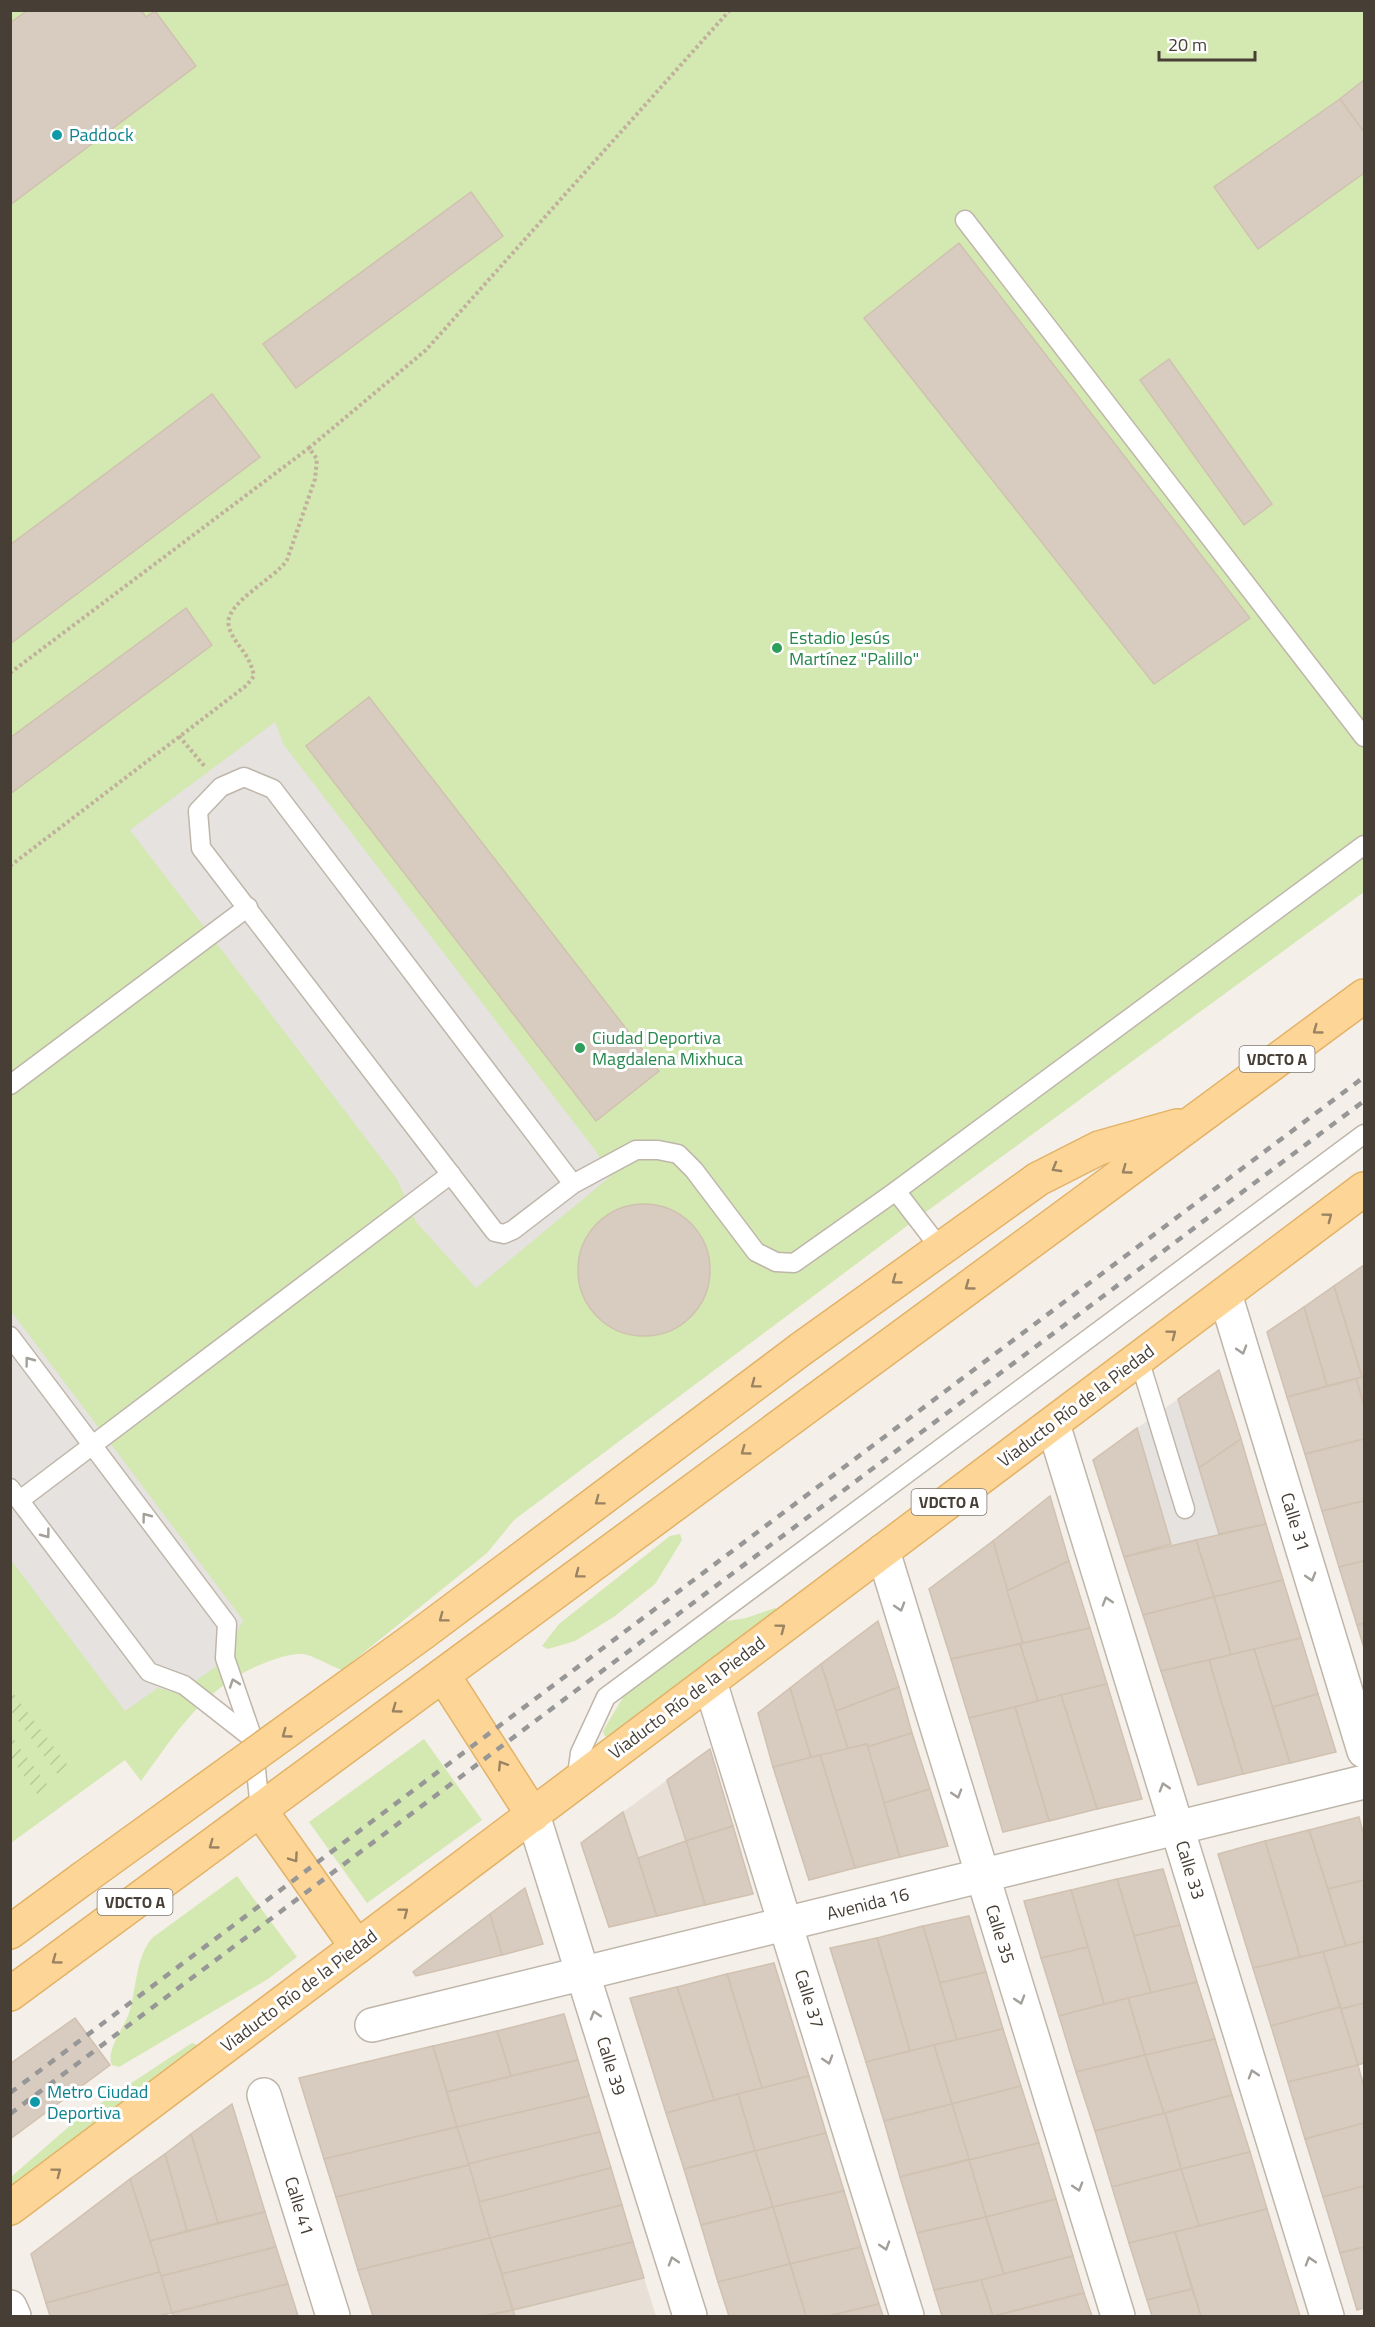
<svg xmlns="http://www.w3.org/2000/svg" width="1375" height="2327" font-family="'Titillium Web',sans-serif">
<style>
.residential{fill:#e8e0d6}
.grass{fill:#d4e8b1}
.garden{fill:url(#garden-furrows)}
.parking{fill:#e5e2e0}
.building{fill:#d8ccc0;stroke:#d0c1b0;stroke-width:1.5}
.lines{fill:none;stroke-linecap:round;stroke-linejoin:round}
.service-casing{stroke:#bfb6aa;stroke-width:21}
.minor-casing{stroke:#bfb6aa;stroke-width:36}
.primary-casing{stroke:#e3b267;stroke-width:36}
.path{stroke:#c1b09c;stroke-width:4;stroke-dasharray:3 3;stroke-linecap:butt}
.service{stroke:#fff;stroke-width:18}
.minor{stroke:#fff;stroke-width:33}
.primary{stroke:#fdd697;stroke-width:33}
.rail{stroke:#979797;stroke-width:4.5;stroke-dasharray:8 8;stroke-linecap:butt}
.primary-bridge-casing{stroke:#e3b267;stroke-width:36;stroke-linecap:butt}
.primary-bridge{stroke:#fdd697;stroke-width:33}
.oneway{stroke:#998362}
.oneway2{stroke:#a39f9a}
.culture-dot{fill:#0f9aa8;stroke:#fff;stroke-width:2}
.leisure-dot{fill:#2e9e5b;stroke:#fff;stroke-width:2}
.labels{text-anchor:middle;stroke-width:6;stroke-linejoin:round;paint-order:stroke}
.shield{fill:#fff;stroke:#7e7972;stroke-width:1.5}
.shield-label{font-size:16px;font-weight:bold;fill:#473f36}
.culture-label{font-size:18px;fill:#0d838f;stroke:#fff;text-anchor:start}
.leisure-label{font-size:18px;fill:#27864d;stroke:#fff;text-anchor:start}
.street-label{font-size:18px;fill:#473f36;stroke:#fff}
</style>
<defs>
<pattern id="garden-furrows" width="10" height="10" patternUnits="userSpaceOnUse" patternTransform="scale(1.5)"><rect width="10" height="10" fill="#d4e8b1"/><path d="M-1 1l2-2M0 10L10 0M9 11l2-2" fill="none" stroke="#b7c899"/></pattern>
</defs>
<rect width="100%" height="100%" fill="#f4efe8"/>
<!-- residential -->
<g class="residential">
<path d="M667 1780 686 1841 638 1858 623 1812Z"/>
<path d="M644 2278 656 2316H515L513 2310Z"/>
</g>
<!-- grass -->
<g class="grass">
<path d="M11 11H1364V892L919 1217 514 1520 487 1553 342 1670C330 1666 315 1656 303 1654 290 1653 274 1659 262 1664 203 1688 177 1732 141 1781L125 1760 11 1843Z"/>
<path d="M680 1534 682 1540 655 1584 615 1616 575 1641 548 1649 542 1646 559 1624 670 1536Z"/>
<path d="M775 1608 778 1611 613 1735 607 1737 604 1735 603 1731 629 1687 709 1624 746 1618Z"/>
<path d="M424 1739 482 1820 367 1903 309 1822Z"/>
<path d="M237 1876 297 1957 268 1979 119 2067 112 2065C105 2051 124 2028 129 2013 137 1988 135 1959 152 1938Z"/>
<path d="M192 2043 196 2044V2048L11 2190V2177L80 2117Z"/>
</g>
<!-- garden -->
<g class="garden">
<path d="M10 1689 72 1771 61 1779 11 1711Z"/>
<path d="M11 1736 49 1787 38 1795 11 1758Z"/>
</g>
<!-- parking -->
<g class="parking">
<path d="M275 722 284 745 595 1150 611 1176 476 1288 416 1222 397 1179 130 830Z"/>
<path d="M11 1311 243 1620 233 1641 234 1654 178 1693 158 1688 125 1711 11 1560Z"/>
<path d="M1178 1399 1219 1534 1172 1546 1137 1428Z"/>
</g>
<!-- building -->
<g class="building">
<path d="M28 10H141L146 17 155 11 196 66 10 205V23Z"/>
<path d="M1364 80V132L1340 99Z"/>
<path d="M1340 99 1364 132V173L1258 249 1214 187Z"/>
<path d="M471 192 503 236 296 388 263 344Z"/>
<path d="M959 243 1250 618 1154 684 864 318Z"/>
<path d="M1169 359 1272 504 1244 525 1140 380Z"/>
<path d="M212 394 260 457 10 644V545Z"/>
<path d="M186 608 212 645 10 794V738Z"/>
<path d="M369 697 659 1071 596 1121 306 746Z"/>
<circle cx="644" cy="1270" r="66"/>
<path d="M1364 1265V1377H1362L1334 1286Z"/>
<path d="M1334 1286 1362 1377 1327 1386 1304 1307Z"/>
<path d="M1304 1307 1327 1386 1287 1397 1267 1332Z"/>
<path d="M1219 1370 1241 1439 1199 1468 1178 1399Z"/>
<path d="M1362 1377H1364V1405L1356 1379Z"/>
<path d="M1356 1379 1364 1405V1439L1305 1454 1287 1397Z"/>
<path d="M1137 1428 1171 1544 1124 1557 1093 1460Z"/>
<path d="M1241 1439 1266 1524 1219 1534 1199 1468Z"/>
<path d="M1364 1439V1501L1322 1511 1305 1454Z"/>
<path d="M1050 1496 1069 1561 1007 1591 993 1541Z"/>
<path d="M1364 1501V1561L1339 1567 1322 1511Z"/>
<path d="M1266 1524 1283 1580 1214 1597 1196 1540Z"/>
<path d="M1196 1540 1214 1597 1143 1615 1124 1557Z"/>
<path d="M993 1541 1023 1643 951 1659 929 1589Z"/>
<path d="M1069 1561 1090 1628 1023 1643 1007 1591Z"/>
<path d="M1364 1561V1623L1357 1625 1339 1567Z"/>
<path d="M1283 1580 1301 1638 1231 1655 1214 1597Z"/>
<path d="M1214 1597 1231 1655 1161 1671 1143 1615Z"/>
<path d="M878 1621 899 1687 836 1711 821 1664Z"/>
<path d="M1364 1623V1648L1357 1625Z"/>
<path d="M1090 1628 1107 1684 1038 1701 1020 1644Z"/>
<path d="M1301 1638 1318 1694 1273 1707 1254 1649Z"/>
<path d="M1020 1644 1038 1701 969 1718 951 1659Z"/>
<path d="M1254 1649 1290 1763 1243 1774 1209 1660Z"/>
<path d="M1209 1660 1243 1774 1198 1785 1161 1671Z"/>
<path d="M821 1664 848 1749 811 1758 790 1688Z"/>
<path d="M1107 1684 1142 1799 1097 1809 1061 1695Z"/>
<path d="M899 1687 912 1733 867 1747V1744L848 1749 836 1711Z"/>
<path d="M790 1688 811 1758 773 1767 758 1713Z"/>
<path d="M1318 1694 1336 1752 1290 1763 1273 1707Z"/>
<path d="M1061 1695 1097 1809 1049 1821 1015 1707Z"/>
<path d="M1015 1707 1049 1821 1003 1832 969 1718Z"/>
<path d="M912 1733 930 1789 884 1803 867 1747Z"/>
<path d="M867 1744 900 1857 855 1868 820 1755Z"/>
<path d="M710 1749 733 1826 686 1841 667 1780Z"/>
<path d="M820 1755 855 1868 809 1880 773 1767Z"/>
<path d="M930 1789 948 1846 900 1857 884 1803Z"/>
<path d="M623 1812 657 1916 609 1927 581 1843Z"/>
<path d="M1359 1817 1364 1836V1880L1328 1889 1309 1830Z"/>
<path d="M733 1826 753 1894 705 1905 686 1841Z"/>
<path d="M1309 1830 1346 1946 1300 1957 1265 1841Z"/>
<path d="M686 1841 705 1905 657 1916 638 1858Z"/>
<path d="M1265 1841 1300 1957 1253 1968 1218 1854Z"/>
<path d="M1163 1869 1180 1925 1134 1936 1117 1879Z"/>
<path d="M1117 1879 1151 1993 1104 2004 1071 1890Z"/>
<path d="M1364 1880V1941L1346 1946 1328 1889Z"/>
<path d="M525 1888 543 1944 502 1955 490 1914Z"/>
<path d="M1071 1890 1088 1947 1041 1958 1024 1901Z"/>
<path d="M490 1914 502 1955 416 1976 413 1972Z"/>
<path d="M969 1916 986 1972 940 1983 923 1926Z"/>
<path d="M1180 1925 1197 1982 1151 1993 1134 1936Z"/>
<path d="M923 1926 957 2040 910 2051 877 1938Z"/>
<path d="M877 1938 910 2051 866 2062 830 1948Z"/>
<path d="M1364 1941V2003L1341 2009 1323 1952Z"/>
<path d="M1088 1947 1104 2004 1059 2016 1041 1958Z"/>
<path d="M1323 1952 1340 2007 1271 2026 1253 1968Z"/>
<path d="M774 1963 809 2076 762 2088 727 1974Z"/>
<path d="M986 1972 1003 2029 957 2040 940 1983Z"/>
<path d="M727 1974 762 2088 714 2100 677 1987Z"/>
<path d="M1197 1982 1215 2039 1145 2055 1128 1998Z"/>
<path d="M677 1987 714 2100 666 2113 630 1998Z"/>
<path d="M1128 1998 1145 2055 1076 2072 1059 2016Z"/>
<path d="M1364 2003V2063L1358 2065 1341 2009Z"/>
<path d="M1340 2007 1358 2065 1288 2082 1271 2026Z"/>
<path d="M564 2014 578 2060 511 2076 497 2031Z"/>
<path d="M75 2018 110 2065 10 2139V2064Z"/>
<path d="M1003 2029 1021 2086 952 2104 934 2045Z"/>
<path d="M497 2031 511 2076 447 2092 433 2046Z"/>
<path d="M1215 2039 1232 2095 1164 2113 1145 2055Z"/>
<path d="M934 2045 952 2104 884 2121 866 2062Z"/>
<path d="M433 2046 457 2127 324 2159 299 2078Z"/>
<path d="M1145 2055 1164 2113 1095 2131 1076 2072Z"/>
<path d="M578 2060 589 2096 457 2127 447 2092Z"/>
<path d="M1358 2065 1364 2087V2123L1305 2139 1288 2082Z"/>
<path d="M809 2076 826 2133 755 2151 738 2094Z"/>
<path d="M1021 2086 1039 2143 969 2160 952 2104Z"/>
<path d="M738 2094 755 2151 684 2169 666 2113Z"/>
<path d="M1232 2095 1250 2152 1181 2169 1165 2113Z"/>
<path d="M589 2096 600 2132 468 2164 457 2127Z"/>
<path d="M232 2104 265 2212 218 2223 191 2134Z"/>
<path d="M952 2104 969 2159 900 2177 884 2121Z"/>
<path d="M1165 2113 1181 2169 1112 2187 1095 2131Z"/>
<path d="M1364 2123V2186L1323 2197 1305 2139Z"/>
<path d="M457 2127 469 2165 336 2197 324 2159Z"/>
<path d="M600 2132 611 2168 479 2202 468 2164Z"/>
<path d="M826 2133 844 2191 773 2207 755 2151Z"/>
<path d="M191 2134 218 2223 187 2231 165 2154Z"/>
<path d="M1039 2143 1056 2199 986 2217 969 2160Z"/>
<path d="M755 2151 773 2207 701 2225 684 2169Z"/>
<path d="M1250 2152 1267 2209 1199 2226 1181 2169Z"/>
<path d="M165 2154 187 2231 150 2241 130 2179Z"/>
<path d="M969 2160 986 2217 917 2233 900 2177Z"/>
<path d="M469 2165 490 2238 358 2270 336 2197Z"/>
<path d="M611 2168 622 2205 490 2238 479 2202Z"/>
<path d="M1181 2169 1199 2226 1129 2243 1112 2187Z"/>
<path d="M130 2179 160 2272 46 2303 31 2254Z"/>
<path d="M1364 2186V2247L1340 2253 1323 2197Z"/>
<path d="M844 2191 861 2247 790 2264 773 2207Z"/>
<path d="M1056 2199 1073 2256 1004 2274 986 2217Z"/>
<path d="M622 2205 633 2242 502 2274 490 2238Z"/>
<path d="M773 2207 790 2264 718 2282 701 2225Z"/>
<path d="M1267 2209 1300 2316H1201L1175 2232Z"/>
<path d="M265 2212 276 2247 161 2276 150 2241Z"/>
<path d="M986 2217 1004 2275 934 2290 917 2233Z"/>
<path d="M1175 2232 1192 2289 1147 2300 1129 2243Z"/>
<path d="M490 2238 513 2310 484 2316H373L358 2270Z"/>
<path d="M633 2242 644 2278 513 2310 502 2274Z"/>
<path d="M276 2247 288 2284 172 2313 161 2276Z"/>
<path d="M861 2247 879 2304 828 2316H806L790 2264Z"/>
<path d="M1364 2247V2308L1357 2310 1340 2253Z"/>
<path d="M1073 2256 1084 2293 993 2316 981 2280Z"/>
<path d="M790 2264 806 2316H729L718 2282Z"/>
<path d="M160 2272 172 2313 158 2316H50L46 2303Z"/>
<path d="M981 2280 993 2316H942L934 2290Z"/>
<path d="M288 2284 298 2316H173L172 2313Z"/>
<path d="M1192 2289 1201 2316H1152L1147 2300Z"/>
<path d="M1084 2293 1092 2316H994Z"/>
<path d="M879 2304 883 2316 832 2315Z"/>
<path d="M513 2310 515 2316H484Z"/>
</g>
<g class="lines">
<!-- service casing -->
<g class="service-casing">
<g id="service">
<path d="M965 220 1364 737"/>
<path d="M10 1085 248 907"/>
<path d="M573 1184 273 789 244 777 221 787 198 811 201 848 495 1232 504 1234 513 1230 573 1184 636 1150H658L678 1154 694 1170 756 1252 776 1262 794 1263 896 1191 940 1248"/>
<path d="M896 1191 1364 845"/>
<path d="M10 1336 227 1624 225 1658 253 1739 260 1810"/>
<path d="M1139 1359 1185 1509"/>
<path d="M10 1488 149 1672 184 1685 253 1739"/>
<path d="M20 1500 451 1174"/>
<path d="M576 1782 580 1753 606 1697 1364 1134"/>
</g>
</g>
<!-- minor casing -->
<g class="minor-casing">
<g id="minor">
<path d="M1225 1294 1364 1751"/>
<path d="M1053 1424 1327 2316"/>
<path d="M883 1551 1118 2316"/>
<path d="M710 1682 907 2316"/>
<path d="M533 1815 690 2316"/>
<path d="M372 2025 1364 1782"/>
<path d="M264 2095 333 2316"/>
<path d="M10 2307 14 2316"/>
</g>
</g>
<!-- primary casing -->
<g class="primary-casing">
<g id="primary">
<path d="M801 1349 1038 1179 1099 1148 1177 1126"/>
<path d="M443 1675 533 1815"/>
<path d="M260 1810 357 1947"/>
<path d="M10 1932 82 1879"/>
<path d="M10 1994 1364 996"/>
<path d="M10 2208 1364 1189"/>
</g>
</g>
<!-- path -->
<g class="path">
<path d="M10 673 309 448"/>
<path d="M179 736 206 768"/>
<path d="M10 866 247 685 254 676C249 651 234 645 229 627 222 604 275 579 287 560L315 479 317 459 309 448 426 350 730 10"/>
</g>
<!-- service -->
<use href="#service" class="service"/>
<!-- minor -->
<use href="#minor" class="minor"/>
<!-- primary -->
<use href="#primary" class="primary"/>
<!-- rail -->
<g class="rail">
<path d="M10 2093 1364 1077"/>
<path d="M10 2114 1364 1101"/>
</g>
<!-- primary-bridge casing -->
<g class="primary-bridge-casing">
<path id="primary-bridge" d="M82 1879 424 1632 801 1349"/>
</g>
<!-- primary-bridge -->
<use href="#primary-bridge" class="primary-bridge"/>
</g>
<!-- one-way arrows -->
<defs><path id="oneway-chevron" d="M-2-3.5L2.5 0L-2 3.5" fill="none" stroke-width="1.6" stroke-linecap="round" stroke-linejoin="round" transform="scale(1.5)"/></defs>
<g class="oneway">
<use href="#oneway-chevron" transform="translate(1317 1030) rotate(144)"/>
<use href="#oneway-chevron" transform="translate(1056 1168) rotate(150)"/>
<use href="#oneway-chevron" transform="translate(1126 1170) rotate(144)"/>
<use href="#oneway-chevron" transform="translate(1328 1217) rotate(-37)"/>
<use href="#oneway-chevron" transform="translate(896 1280) rotate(144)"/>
<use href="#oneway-chevron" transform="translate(969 1286) rotate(144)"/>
<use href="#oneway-chevron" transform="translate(1172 1334) rotate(-37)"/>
<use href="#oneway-chevron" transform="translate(755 1384) rotate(143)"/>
<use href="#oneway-chevron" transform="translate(745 1451) rotate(144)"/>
<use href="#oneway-chevron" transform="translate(599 1501) rotate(143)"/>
<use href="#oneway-chevron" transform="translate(579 1574) rotate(143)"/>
<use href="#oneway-chevron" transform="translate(443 1618) rotate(143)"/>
<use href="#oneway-chevron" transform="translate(781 1628) rotate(-37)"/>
<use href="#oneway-chevron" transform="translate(396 1709) rotate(144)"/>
<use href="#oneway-chevron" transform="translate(286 1734) rotate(144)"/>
<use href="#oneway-chevron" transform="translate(502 1765) rotate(-122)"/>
<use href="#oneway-chevron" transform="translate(213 1845) rotate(144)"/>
<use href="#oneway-chevron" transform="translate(294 1858) rotate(55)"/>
<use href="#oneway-chevron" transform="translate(404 1912) rotate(-37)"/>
<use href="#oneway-chevron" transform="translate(56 1960) rotate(144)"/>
<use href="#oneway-chevron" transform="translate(57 2172) rotate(-37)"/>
</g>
<g class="oneway2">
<use href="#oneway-chevron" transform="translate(1242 1350) rotate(73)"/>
<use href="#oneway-chevron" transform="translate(29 1361) rotate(-127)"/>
<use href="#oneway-chevron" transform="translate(146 1517) rotate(-127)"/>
<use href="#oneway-chevron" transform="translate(46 1534) rotate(53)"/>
<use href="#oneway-chevron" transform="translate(1311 1577) rotate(73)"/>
<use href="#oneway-chevron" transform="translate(1107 1601) rotate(-107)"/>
<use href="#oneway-chevron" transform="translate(900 1607) rotate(73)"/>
<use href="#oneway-chevron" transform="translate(234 1683) rotate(-109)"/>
<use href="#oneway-chevron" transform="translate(1164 1787) rotate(-107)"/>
<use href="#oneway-chevron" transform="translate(957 1794) rotate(73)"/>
<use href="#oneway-chevron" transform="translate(1020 2000) rotate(73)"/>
<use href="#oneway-chevron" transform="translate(595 2015) rotate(-107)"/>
<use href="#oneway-chevron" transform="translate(828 2060) rotate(73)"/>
<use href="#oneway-chevron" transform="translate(1253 2074) rotate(-107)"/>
<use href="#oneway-chevron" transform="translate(1078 2187) rotate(73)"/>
<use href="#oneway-chevron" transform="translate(885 2246) rotate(73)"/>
<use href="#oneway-chevron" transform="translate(673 2261) rotate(-107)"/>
<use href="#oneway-chevron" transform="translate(1310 2261) rotate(-107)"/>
</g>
<!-- markers -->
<g class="culture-dot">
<circle cx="57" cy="135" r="6"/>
<circle cx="35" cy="2102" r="6"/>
</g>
<g class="leisure-dot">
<circle cx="777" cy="648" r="6"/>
<circle cx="580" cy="1048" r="6"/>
</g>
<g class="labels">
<!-- shield labels -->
<g class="shield">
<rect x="1239.5" y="1046" width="75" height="26" rx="4.5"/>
<rect x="911.5" y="1489" width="75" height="26" rx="4.5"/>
<rect x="97.5" y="1889" width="75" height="26" rx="4.5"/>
</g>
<g class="shield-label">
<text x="1277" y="1065">VDCTO A</text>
<text x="949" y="1508">VDCTO A</text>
<text x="135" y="1908">VDCTO A</text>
</g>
<!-- culture labels -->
<g class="culture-label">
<text x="69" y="141">Paddock</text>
<text x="47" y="2098">Metro Ciudad<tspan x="47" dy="21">Deportiva</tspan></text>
</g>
<!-- leisure labels -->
<g class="leisure-label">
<text x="789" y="644">Estadio Jesús<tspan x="789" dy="21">Martínez "Palillo"</tspan></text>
<text x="592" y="1044">Ciudad Deportiva<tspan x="592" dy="21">Magdalena Mixhuca</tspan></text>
</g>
<!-- street labels -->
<g class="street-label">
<text transform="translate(1076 1406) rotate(-37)" y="6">Viaducto Río de la Piedad</text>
<text transform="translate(1295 1522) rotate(73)" y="6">Calle 31</text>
<text transform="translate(687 1698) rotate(-37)" y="6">Viaducto Río de la Piedad</text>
<text transform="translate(1190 1870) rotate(73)" y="6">Calle 33</text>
<text transform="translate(868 1904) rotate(-14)" y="6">Avenida 16</text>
<text transform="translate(1000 1934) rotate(73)" y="6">Calle 35</text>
<text transform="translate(299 1991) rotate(-37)" y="6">Viaducto Río de la Piedad</text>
<text transform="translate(809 1999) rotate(73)" y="6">Calle 37</text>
<text transform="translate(611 2066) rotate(73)" y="6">Calle 39</text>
<text transform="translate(299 2206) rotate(73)" y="6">Calle 41</text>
</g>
</g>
<!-- border -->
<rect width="1375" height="2327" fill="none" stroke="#473f36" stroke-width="24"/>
<!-- scale -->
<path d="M1159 51v9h96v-9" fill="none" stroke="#473f36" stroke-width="3"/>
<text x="1168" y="51" font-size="18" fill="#473f36" stroke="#ffffff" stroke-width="4.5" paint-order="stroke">20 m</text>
</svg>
